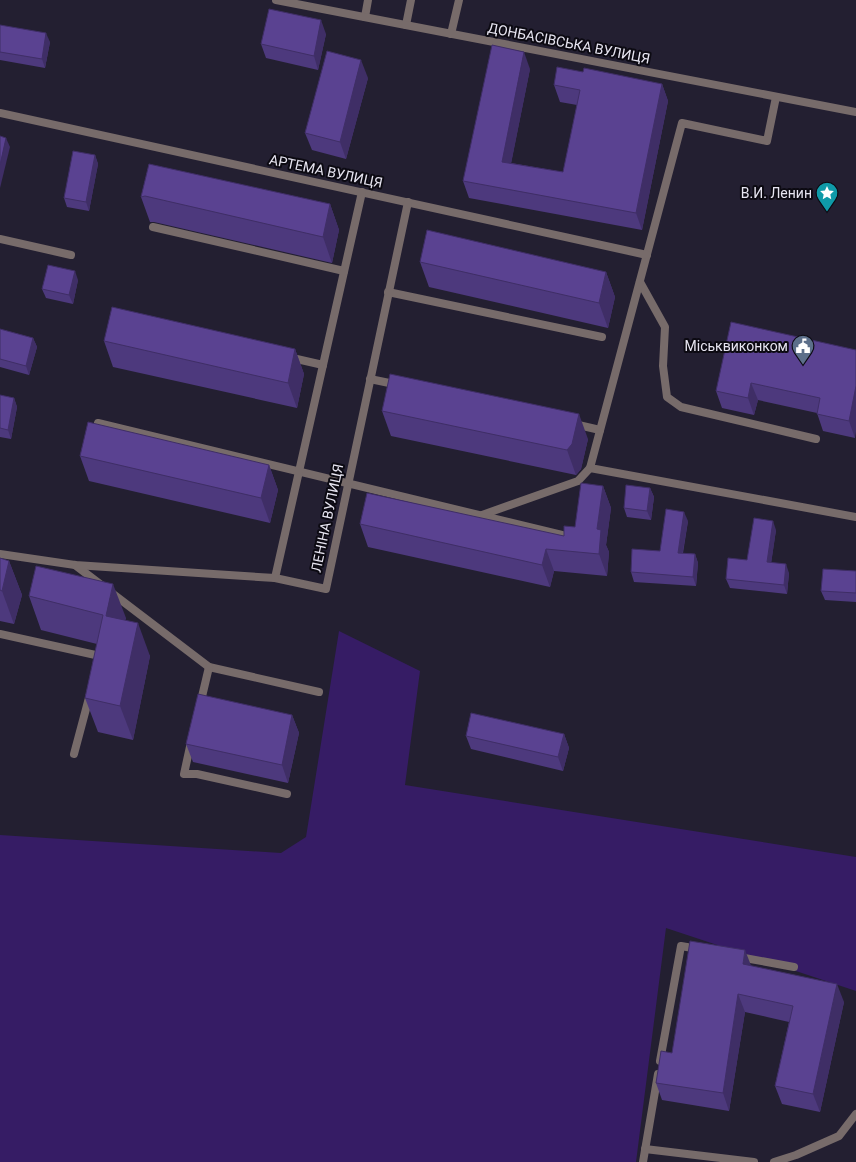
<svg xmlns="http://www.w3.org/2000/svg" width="856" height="1162" font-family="Roboto,sans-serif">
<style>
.green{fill:#361c65}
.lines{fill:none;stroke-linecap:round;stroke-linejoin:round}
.service{stroke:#776b6a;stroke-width:8}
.minor{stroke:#776b6a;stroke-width:8}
.tertiary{stroke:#776b6a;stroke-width:8}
.wall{fill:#4d397d}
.shaded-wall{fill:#3f2e66}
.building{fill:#5a4291;stroke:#3f2e66}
.labels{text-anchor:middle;stroke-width:4;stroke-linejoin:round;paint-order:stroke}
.street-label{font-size:14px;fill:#e7e5f1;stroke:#0c0a12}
.poi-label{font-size:14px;fill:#e7e5f1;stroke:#0c0a12;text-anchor:end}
</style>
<rect width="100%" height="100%" fill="#231f31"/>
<!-- green -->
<path class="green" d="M339 631 420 671 405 785 856 857V991L666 928 636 1162H0V835L281 853 306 837Z"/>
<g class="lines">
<!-- service -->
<g class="service">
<path d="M365 17 368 0"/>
<path d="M406 25 411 0"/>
<path d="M451 34 459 0"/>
<path d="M153 227 344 271"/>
<path d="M0 239 71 255"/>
<path d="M640 282 665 327 663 366 667 397 681 407 816 439"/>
<path d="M388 292 602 337"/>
<path d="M288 357 323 365"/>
<path d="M370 379 399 385"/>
<path d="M98 423 562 535"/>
<path d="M574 424 600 430"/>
<path d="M482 515 578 481 590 468"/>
<path d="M75 565 209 667 319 692"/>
<path d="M0 634 100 656 98 661"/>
<path d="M200 705 209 667"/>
<path d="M191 742 184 774H197L287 794"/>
<path d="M74 754 90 694"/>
<path d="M739 957 794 967"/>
<path d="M660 1061 681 946 698 949"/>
<path d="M645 1149 754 1162"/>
<path d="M643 1162 658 1074"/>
<path d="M774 1162 796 1155 839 1136 856 1114"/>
</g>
<!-- minor -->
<g class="minor">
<path d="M776 97 767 141 682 123 590 468 856 517"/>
<path d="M0 113 647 255"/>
<path d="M362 192 275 578 326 589 408 202"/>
<path d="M0 554 75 565 275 578"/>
</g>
<!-- tertiary -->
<path class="tertiary" d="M276 0 856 112"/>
</g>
<!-- wall -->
<g class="wall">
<path d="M0 25 50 42 45 68 0 60Z"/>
<path d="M326 34 318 70 266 58 261 44Z"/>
<path d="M530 69 511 163 563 172 577 105 560 102 554 85 583 72 662 84 668 101 642 230 469 198 463 181Z"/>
<path d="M368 78 346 159 312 150 305 133Z"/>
<path d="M95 155 98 164 89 211 67 207 64 198Z"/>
<path d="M149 164 330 204 339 230 332 263 154 222H150L141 197Z"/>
<path d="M420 262 606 272 615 297 608 328 429 287Z"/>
<path d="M78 280 73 304 46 298 42 289Z"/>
<path d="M0 329 33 338 37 347 29 375 0 367Z"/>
<path d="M104 341 295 349 304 374 297 408 113 367Z"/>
<path d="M856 350 855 438 823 431 817 413 758 400 754 415 722 408 716 391Z"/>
<path d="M0 395 14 398 17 407 11 439 0 437Z"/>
<path d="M382 411 588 439 581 469 576 475 391 436Z"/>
<path d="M80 456 269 465 278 490 270 523 89 481Z"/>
<path d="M603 486 611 508 606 545 609 552 607 576 554 571 550 587 368 547 360 524 564 536 575 527Z"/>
<path d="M650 488 654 497 651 520 627 517 624 508Z"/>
<path d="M688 521 683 553 695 554 698 563 696 586 634 582 631 572 660 551Z"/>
<path d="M776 530 771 563 789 573 787 594 730 588 726 579 747 560Z"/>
<path d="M0 558 9 561 22 595 14 624 0 621Z"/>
<path d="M856 571V602L825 600 821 591Z"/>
<path d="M29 596 126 618 125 620 150 656 133 740 98 732 85 698 97 644 41 630Z"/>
<path d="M292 715 299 733 288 783 193 762 186 744Z"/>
<path d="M564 734 569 748 563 771 471 749 466 736Z"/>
<path d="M751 966 844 1002 820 1112 782 1104 775 1086 789 1022 745 1012 729 1111 662 1100 656 1083 672 1053Z"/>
</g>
<!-- shaded-wall -->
<g class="shaded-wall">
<path d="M321 20 326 34 318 70 314 56Z"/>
<path d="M46 33 50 42 45 68 42 59Z"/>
<path d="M524 52 530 69 508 179 502 162Z"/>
<path d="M361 60 368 78 346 159 340 142Z"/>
<path d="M662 84 668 101 642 230 636 213Z"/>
<path d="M6 138 10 147 0 188V165Z"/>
<path d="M95 155 98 164 89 211 86 202Z"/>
<path d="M330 204 339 230 332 263 323 237Z"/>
<path d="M75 271 78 280 73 304 69 295Z"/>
<path d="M606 272 615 297 608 328 599 303Z"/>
<path d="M33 338 37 347 29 375 26 366Z"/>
<path d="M295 349 304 374 297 408 288 383Z"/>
<path d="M751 383 758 400 754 415 748 398Z"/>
<path d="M856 386V432L855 438 849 421Z"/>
<path d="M14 398 17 407 11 439 8 430Z"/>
<path d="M579 414 588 439 581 469 576 475 567 450Z"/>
<path d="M269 465 278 490 270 523 261 498Z"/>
<path d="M603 486 611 508 606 545 609 552 607 576 599 554 597 529Z"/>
<path d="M650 488 654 497 651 520 647 511Z"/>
<path d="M684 512 688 521 681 562 678 553Z"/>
<path d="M773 521 776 530 770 571 767 562Z"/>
<path d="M546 549 554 571 550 587 542 565Z"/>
<path d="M695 554 698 563 696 586 693 577Z"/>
<path d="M9 561 22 595 14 624 2 591Z"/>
<path d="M786 564 789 573 787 594 784 585Z"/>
<path d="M113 584 126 618 118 650 106 616Z"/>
<path d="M138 623 150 656 133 740 120 706Z"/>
<path d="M292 715 299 733 288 783 282 765Z"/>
<path d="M564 734 569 748 563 771 558 757Z"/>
<path d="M745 950 752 968 743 964Z"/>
<path d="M837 984 844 1002 820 1112 813 1094Z"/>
<path d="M738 994 745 1012 729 1111 723 1093Z"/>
</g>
<!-- building -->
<g class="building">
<path d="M269 9 321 20 314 56 261 44Z"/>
<path d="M0 25 46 33 42 59 0 52Z"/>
<path d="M492 45 524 52 502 162 563 172 580 90 554 85 557 67 583 72 584 68 662 84 636 213 463 181Z"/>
<path d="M327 51 361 60 340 142 305 133Z"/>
<path d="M0 136 6 138 0 165Z"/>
<path d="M73 151 95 155 86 202 64 198Z"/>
<path d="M149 164 330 204 323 237 145 196 141 197Z"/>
<path d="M427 230 606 272 599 303 420 262Z"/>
<path d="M48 265 75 271 69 295 42 289Z"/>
<path d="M112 307 295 349 288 383 104 341Z"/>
<path d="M731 322 856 350V386L849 421 817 414 820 398 751 383 748 398 716 391Z"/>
<path d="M0 329 33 338 26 366 0 359Z"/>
<path d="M390 374 579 414 572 444 567 450 382 411Z"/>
<path d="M0 395 14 398 8 430 0 428Z"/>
<path d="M88 422 269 465 261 498 80 456Z"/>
<path d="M581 483 603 486 597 529 601 530 599 554 546 549 542 565 360 524 367 493 564 536V526L575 527Z"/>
<path d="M626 485 650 488 647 511 624 508Z"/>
<path d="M666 509 684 512 678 553 695 554 693 577 631 572 632 549 660 551Z"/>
<path d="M754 518 773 521 767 562 786 564 784 585 726 579 728 558 747 560Z"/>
<path d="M0 558 9 561 2 591 0 590Z"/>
<path d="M36 566 113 584 106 616 138 623 120 706 85 698 103 615 29 596Z"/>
<path d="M823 569 856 571V593L821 591Z"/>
<path d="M198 694 292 715 282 765 186 744Z"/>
<path d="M471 713 564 734 558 757 466 736Z"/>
<path d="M690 941 745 950 743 964 837 984 813 1094 775 1086 793 1006 738 994 723 1093 656 1083 661 1051 672 1053Z"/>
</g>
<!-- icons -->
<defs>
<g id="sight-pin" transform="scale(1.15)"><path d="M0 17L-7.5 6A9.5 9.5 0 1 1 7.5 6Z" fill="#0f9aa8" stroke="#0c0a12"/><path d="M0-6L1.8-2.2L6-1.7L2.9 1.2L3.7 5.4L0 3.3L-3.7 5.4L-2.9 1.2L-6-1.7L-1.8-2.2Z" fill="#fff"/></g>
<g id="civic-pin" transform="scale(1.15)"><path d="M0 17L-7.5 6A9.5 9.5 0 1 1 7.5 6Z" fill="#5c6f8a" stroke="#0c0a12"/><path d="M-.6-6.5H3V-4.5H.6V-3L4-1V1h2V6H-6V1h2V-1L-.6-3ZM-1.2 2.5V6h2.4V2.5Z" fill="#fff"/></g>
</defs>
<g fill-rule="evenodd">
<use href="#sight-pin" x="827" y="193"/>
<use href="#civic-pin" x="803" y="346"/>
</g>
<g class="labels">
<!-- street labels -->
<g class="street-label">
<text transform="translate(569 43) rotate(11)" y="5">ДОНБАСІВСЬКА ВУЛИЦЯ</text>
<text transform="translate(326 171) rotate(12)" y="5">АРТЕМА ВУЛИЦЯ</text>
<text transform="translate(327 518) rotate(-78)" y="5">ЛЕНІНА ВУЛИЦЯ</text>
</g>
<!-- poi labels -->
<g class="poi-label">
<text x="812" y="198">В.И. Ленин</text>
<text x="788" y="351">Міськвиконком</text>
</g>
</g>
</svg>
